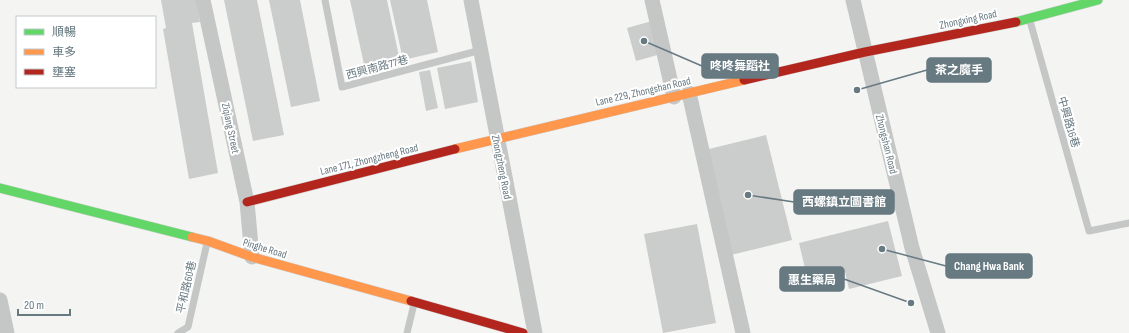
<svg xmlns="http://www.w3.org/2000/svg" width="1129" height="333" font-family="'Sofia Sans Condensed','Noto Sans TC',sans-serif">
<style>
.building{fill:#cbcccc}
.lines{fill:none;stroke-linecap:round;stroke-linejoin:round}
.fast-casing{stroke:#d0d1d1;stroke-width:10}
.slow-casing{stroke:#d0d1d1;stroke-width:10}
.jam-casing{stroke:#d0d1d1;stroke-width:10}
.lane{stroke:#c5c7c7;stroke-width:7}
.street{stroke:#c5c7c7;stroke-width:15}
.fast{stroke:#63d668;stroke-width:9}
.slow{stroke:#ff974d;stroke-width:9}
.jam{stroke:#b3261e;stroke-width:9}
.labels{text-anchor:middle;stroke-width:4;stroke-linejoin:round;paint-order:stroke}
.street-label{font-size:11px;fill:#677981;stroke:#fff}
.leader{fill:none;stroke:#677981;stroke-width:1.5}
.callout-dot{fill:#677981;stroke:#fff;stroke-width:1.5}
.callout{fill:#677981;stroke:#677981;stroke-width:1.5}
.callout-label{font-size:12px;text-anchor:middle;font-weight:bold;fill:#fff}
</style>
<rect width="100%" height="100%" fill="#f4f4f3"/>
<!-- building -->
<g class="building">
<path d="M161 0H196L200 22 192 23 218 173 189 179 163 29 166 28Z"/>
<path d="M224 0H257L284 135 253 141Z"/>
<path d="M269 0H300L320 101 291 107Z"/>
<path d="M350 0H387L400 61 365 69Z"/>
<path d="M390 0H427L438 52 403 60Z"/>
<path d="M652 21 661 54 636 61 627 28Z"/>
<path d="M471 61 478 102 445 109 437 68Z"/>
<path d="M430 70 438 108 426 111 419 72Z"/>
<path d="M766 135 792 240 731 255 705 150Z"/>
<path d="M888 221 902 276 849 289 845 272 808 281 799 243Z"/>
<path d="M697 224 716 323 663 333 644 234Z"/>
</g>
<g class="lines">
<!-- fast casing -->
<g class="fast-casing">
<g id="fast">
<path d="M1016 22 1098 0"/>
<path d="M0 188 192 237"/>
</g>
</g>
<!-- slow casing -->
<g class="slow-casing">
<g id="slow">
<path d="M455 149 744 80"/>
<path d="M192 237 208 241 252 257 411 301"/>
</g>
</g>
<!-- jam casing -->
<g class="jam-casing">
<g id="jam">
<path d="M744 80 865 52 1016 22"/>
<path d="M247 202 455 149"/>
<path d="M411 301 523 333"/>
</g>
</g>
<!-- lane -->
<g class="lane">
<path d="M325 0 342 87 481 50"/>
<path d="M1030 21 1089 231 1129 223"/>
<path d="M178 333 188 327 207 243"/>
<path d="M407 333 414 304"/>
</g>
<!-- street -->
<g class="street">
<path d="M203 0 247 202 252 257"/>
<path d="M471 0 535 333"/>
<path d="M652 0 674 97"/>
<path d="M853 0 912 248 938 333"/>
<path d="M689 93 743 333"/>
<path d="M0 300 7 333"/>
</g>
<!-- fast -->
<use href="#fast" class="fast"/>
<!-- slow -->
<use href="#slow" class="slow"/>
<!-- jam -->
<use href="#jam" class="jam"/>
</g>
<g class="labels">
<!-- street labels -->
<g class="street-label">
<text transform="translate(968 19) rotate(-12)" y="4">Zhongxing Road</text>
<text transform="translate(377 67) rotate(-15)" y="4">西興南路77巷</text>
<text transform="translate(643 91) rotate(-13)" y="4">Lane 229, Zhongshan Road</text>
<text transform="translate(1069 122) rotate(74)" y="4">中興路16巷</text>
<text transform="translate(231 128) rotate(78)" y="4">Ziqiang Street</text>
<text transform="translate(887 144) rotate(76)" y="4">Zhongshan Road</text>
<text transform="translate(369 159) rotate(-14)" y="4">Lane 171, Zhongzheng Road</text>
<text transform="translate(502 167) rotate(79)" y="4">Zhongzheng Road</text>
<text transform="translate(265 248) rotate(17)" y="4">Pinghe Road</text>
<text transform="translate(186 287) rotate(-77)" y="4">平和路60巷</text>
</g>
</g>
<!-- callouts -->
<path class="leader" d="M644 41L702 66M857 90L927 70M748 195L794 202M882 249L946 266M911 303L844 279"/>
<g class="callout-dot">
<circle cx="644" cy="41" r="4"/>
<circle cx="857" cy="90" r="4"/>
<circle cx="748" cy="195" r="4"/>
<circle cx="882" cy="249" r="4"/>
<circle cx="911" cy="303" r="4"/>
</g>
<g class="callout">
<rect x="702" y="54" width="76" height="24" rx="4"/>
<rect x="927" y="58" width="64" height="24" rx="4"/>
<rect x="794" y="190" width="100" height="24" rx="4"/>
<rect x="946" y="254" width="86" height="24" rx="4"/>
<rect x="780" y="267" width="64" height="24" rx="4"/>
</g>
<g class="callout-label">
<text x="740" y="70">咚咚舞蹈社</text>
<text x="959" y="74">茶之魔手</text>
<text x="844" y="206">西螺鎮立圖書館</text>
<text x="989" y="270">Chang Hwa Bank</text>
<text x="812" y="284">惠生藥局</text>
</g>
<!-- legend -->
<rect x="16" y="16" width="140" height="72" fill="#ffffff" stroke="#c2c9cd"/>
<rect x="24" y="29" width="20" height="6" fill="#63d668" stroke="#c2c9cd"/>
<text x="52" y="36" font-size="12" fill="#677981">順暢</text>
<rect x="24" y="49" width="20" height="6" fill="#ff974d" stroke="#c2c9cd"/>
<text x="52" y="56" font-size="12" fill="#677981">車多</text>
<rect x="24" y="69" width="20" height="6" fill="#b3261e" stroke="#c2c9cd"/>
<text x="52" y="76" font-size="12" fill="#677981">壅塞</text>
<!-- scale -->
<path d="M18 309v6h52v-6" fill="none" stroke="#677981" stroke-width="2"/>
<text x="24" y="309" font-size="12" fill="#677981" stroke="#ffffff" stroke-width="3" paint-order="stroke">20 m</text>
</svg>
